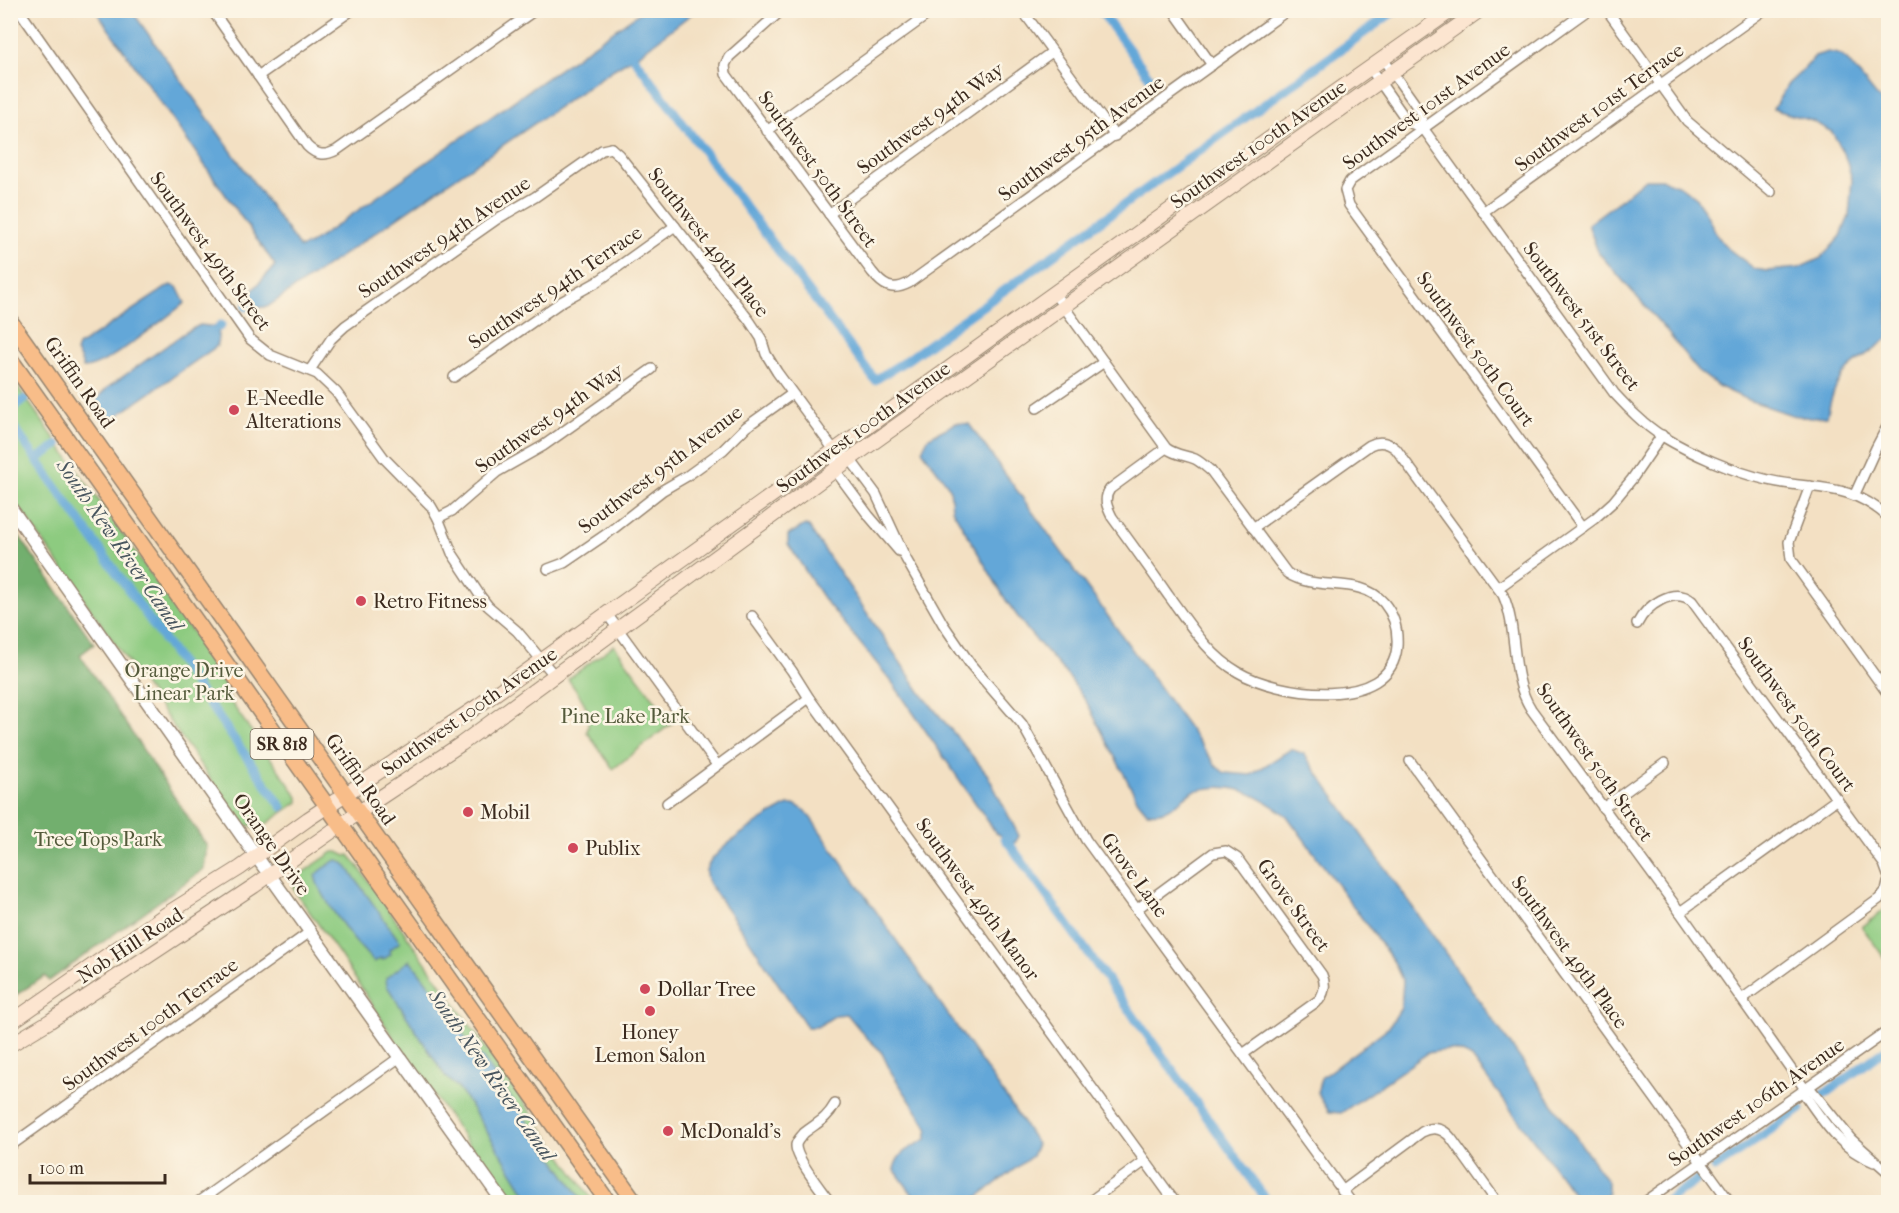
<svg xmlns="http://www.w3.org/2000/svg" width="1899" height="1213" font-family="'IM FELL French Canon',serif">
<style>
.green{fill:#8dcb80;stroke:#647a4f;stroke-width:1.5}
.forest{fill:#72af6e;stroke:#566c46;stroke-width:1.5}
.water{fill:#63a7d8;stroke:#4f687b;stroke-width:1.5}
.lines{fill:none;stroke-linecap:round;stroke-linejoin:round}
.canal{stroke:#63a7d8;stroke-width:9}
.minor-casing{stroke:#978570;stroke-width:12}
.tertiary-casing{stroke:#978570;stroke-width:15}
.secondary-casing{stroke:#978570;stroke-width:16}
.primary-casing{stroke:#978570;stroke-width:18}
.minor{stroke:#fff;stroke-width:9}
.tertiary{stroke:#fff;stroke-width:12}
.secondary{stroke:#fce5d0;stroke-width:14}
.primary{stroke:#f8bd89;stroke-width:15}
.poi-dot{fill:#d1495b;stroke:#fcf5e5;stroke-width:2}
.labels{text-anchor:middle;stroke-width:5;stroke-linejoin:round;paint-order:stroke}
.shield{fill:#fcf5e5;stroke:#75675a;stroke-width:1.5}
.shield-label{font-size:18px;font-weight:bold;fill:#3b2a1e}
.street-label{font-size:20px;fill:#3b2a1e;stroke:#fcf5e5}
.poi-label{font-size:20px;fill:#3b2a1e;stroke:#fcf5e5;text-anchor:start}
.park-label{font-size:20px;fill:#545a3b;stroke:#fcf5e5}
.water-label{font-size:21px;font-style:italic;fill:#49565f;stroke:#fcf5e5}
</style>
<rect width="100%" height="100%" fill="#fcf5e5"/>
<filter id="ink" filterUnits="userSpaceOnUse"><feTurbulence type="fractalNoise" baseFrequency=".0167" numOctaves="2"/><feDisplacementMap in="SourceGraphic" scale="12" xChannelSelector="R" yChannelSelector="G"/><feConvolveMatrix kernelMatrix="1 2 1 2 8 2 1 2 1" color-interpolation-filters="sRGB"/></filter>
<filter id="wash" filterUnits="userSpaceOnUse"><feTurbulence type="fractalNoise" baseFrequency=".008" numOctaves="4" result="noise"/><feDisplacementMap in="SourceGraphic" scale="24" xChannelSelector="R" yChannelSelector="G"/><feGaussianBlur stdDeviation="1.35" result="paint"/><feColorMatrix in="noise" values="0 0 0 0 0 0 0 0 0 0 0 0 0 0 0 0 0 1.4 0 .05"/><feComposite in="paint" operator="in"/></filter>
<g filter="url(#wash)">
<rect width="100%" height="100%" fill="#f3e0c3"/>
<!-- green -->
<g class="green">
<path d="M10 376 219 669 230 701 298 797V802L259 829H256L250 825 245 828 11 496Z"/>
<path d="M614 645 672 723 613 769 587 732C593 708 580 697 568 679Z"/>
<path d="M333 852H338L346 856 349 855 358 866 594 1202H509L395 1040 340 955 294 890 293 887 297 884 296 879 299 875Z"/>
<path d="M1888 907V963L1862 927Z"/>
</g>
<!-- forest -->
<path class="forest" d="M11 524 94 644 80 655 207 846 204 869 49 981 45 976 11 998Z"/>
<!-- water -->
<g class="water">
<path d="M96 11H132L300 248 310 244 642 11H695L641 53 614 69 267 307 250 308 247 304C248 290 267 277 275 265Z"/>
<path d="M1828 52 1838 54 1847 60 1888 110V338C1876 349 1859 358 1847 370 1835 382 1830 401 1827 417L1811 418 1792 415 1748 400 1718 386 1697 370 1665 329 1598 252 1588 224 1624 197 1645 179H1661L1680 186 1695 197 1706 213 1716 234 1726 247 1755 269 1767 271 1799 268 1821 258 1841 236 1849 216 1852 179 1844 153 1832 132 1812 121 1773 109 1788 84 1804 69 1815 56Z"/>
<path d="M170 285 177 287 185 303C166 317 103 370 83 368L81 360 76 352 78 346Z"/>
<path d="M200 325 219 327 217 346 111 420 102 417 95 407 96 400 107 388 186 332Z"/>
<path d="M956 423 969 424 1217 767 1225 773 1251 775 1291 749 1304 754 1608 1182V1194L1597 1202H1580L1472 1058C1455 1048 1447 1049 1428 1053L1341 1113 1329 1112 1317 1093 1321 1078 1389 1027 1401 1008 1403 982 1394 962 1287 816C1264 799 1240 784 1210 788 1204 789 1198 789 1192 792 1175 803 1169 815 1147 812L1138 801 1087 703 1068 676 1029 632 1007 602 952 509 950 488 922 450 929 437Z"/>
<path d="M805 525 809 527 921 693 987 774 1019 836 1015 843 996 833 892 682 823 598 788 544V535Z"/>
<path d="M788 805H796L806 811 1003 1093 1037 1144 1032 1156 971 1202H918L894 1169C899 1149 911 1149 926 1139L928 1128 891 1072 881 1051 866 1037 847 1014 836 1015 817 1027H807L747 937 709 884C707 879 705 875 706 870 713 848 767 816 788 805Z"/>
<path d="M338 860 345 864 400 942 389 950 391 954 383 960 381 958 374 962 353 939 331 908 317 883 315 875 334 861Z"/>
<path d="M410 960 436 994 476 1054 482 1057 584 1202H531L469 1103 458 1088 445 1076 387 986 386 978Z"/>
</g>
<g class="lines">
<!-- canal -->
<g class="canal">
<path d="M1100 10 1153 82"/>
<path d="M634 58 875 380 907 360 1396 10"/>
<path d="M246 307 248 305"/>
<path d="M219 327 221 325"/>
<path d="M10 410 25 399"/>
<path d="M10 422 282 807"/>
<path d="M37 459 58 445"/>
<path d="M1005 838 1268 1202"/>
<path d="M1823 1095 1888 1048"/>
<path d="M1715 1168 1801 1109"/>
<path d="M1665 1202 1703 1176"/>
</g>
</g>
</g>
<g filter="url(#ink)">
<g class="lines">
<!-- minor casing -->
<g class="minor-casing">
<g id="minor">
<path d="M19 10 250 339 270 355 317 374 336 392 384 458 431 506 438 518 452 553 481 597 488 606 517 631 555 676"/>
<path d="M212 10 307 146C317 156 325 156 337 150L535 10"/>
<path d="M782 10 729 57 725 65 726 74 872 272C883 286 892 292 909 283L1288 10"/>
<path d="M1022 10 1115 136"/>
<path d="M1173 10 1212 65"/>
<path d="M1607 10 1687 121 1771 192"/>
<path d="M1882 10 1888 20"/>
<path d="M1383 59 1420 111 1423 128 1614 393C1628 408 1643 424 1662 436 1692 454 1733 472 1768 480 1816 491 1848 481 1888 517"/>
<path d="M1370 68 1408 122 1423 128"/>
<path d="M258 76 352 10"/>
<path d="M767 131 934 10"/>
<path d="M611 148 619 155 749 320 761 338 766 354 777 372 834 450 850 459 876 494 906 559 943 624 971 665 1022 724 1086 840 1351 1202"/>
<path d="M1483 212 1764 10"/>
<path d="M829 214 1052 52"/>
<path d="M1054 293 1166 448C1175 455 1185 455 1195 459 1201 462 1206 467 1211 471L1287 573C1317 593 1359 574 1384 603 1394 615 1398 631 1397 646 1392 713 1276 695 1238 672 1207 654 1189 623 1168 595 1150 569 1131 543 1112 517 1107 507 1103 499 1110 489L1166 448"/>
<path d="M310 370 331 339 345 326 497 219 535 197 602 150 611 148"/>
<path d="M454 377 561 302 597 282 675 226"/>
<path d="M1037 408 1104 362"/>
<path d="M834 450 835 470 869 516 899 551"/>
<path d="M1810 486 1789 542 1791 559 1888 694"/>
<path d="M1855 494 1876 448 1888 425"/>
<path d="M438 518 452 511 497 472 543 446 652 369"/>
<path d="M1583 527 1349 205 1345 190 1350 181 1357 176 1588 10"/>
<path d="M1253 528 1370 445C1380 440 1389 443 1396 449L1503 595C1519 631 1509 674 1531 709L1680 912 1805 1089"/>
<path d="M548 569 564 563 608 533 663 490 687 476 723 450 746 427 792 394"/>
<path d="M1498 588 1594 519 1613 502 1632 479 1662 435"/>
<path d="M607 614 717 765"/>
<path d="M752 616 792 671 809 698 1175 1202"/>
<path d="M1637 624C1646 606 1673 586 1692 601L1884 864 1888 875"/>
<path d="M1410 761 1730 1202"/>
<path d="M667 803 809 698"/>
<path d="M1603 808 1665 763"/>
<path d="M1137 909 1213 853 1226 851 1237 858 1322 975C1326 984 1325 992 1319 1000L1243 1054"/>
<path d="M1680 912 1837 799"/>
<path d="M1742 999 1879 899 1886 891 1888 883"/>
<path d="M1809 1087 1851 1139 1888 1172"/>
<path d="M1802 1091C1822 1120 1840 1149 1874 1162"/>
<path d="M10 1146 310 932"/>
<path d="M1342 1191 1422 1132C1433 1126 1443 1128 1451 1138L1497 1202"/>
<path d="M198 1202 400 1057"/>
<path d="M830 1202C822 1191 795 1158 796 1145 797 1140 801 1137 804 1133 818 1122 826 1120 835 1104"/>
<path d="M1089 1202 1145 1161"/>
<path d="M1645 1202 1888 1031"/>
</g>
</g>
<!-- tertiary casing -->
<g class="tertiary-casing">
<path id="tertiary" d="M10 507 256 856 503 1202"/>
</g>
<!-- secondary casing -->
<g class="secondary-casing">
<g id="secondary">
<path d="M10 1023 165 915 240 868 308 819 478 706 1276 134 1452 10"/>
<path d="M10 1045 50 1021 254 886 378 799 461 744 850 459 1480 10"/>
</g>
</g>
<!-- primary casing -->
<g class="primary-casing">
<g id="primary">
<path d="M10 321 635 1202"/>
<path d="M10 359 608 1202"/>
</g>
</g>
<!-- minor -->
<use href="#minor" class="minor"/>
<!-- tertiary -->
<use href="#tertiary" class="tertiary"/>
<!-- secondary -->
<use href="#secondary" class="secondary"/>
<!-- primary -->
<use href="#primary" class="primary"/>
</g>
</g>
<!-- markers -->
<g class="poi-dot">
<circle cx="234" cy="410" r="6"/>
<circle cx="361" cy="601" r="6"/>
<circle cx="468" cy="812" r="6"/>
<circle cx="573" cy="848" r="6"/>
<circle cx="645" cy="989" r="6"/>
<circle cx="650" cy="1011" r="6"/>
<circle cx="668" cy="1131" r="6"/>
</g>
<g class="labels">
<!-- shield labels -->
<rect class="shield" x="250.5" y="729" width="63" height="30" rx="4.5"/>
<g class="shield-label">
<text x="282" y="750">SR 818</text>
</g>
<!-- street labels -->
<g class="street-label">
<text transform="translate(1426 106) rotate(-36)" y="7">Southwest 101st Avenue</text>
<text transform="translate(1599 107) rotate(-36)" y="7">Southwest 101st Terrace</text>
<text transform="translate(930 118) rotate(-36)" y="7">Southwest 94th Way</text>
<text transform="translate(1081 138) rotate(-36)" y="7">Southwest 95th Avenue</text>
<text transform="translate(1258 144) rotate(-35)" y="7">Southwest 100th Avenue</text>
<text transform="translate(818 169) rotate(54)" y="7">Southwest 50th Street</text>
<text transform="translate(444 237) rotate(-34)" y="7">Southwest 94th Avenue</text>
<text transform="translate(709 242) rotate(52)" y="7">Southwest 49th Place</text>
<text transform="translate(211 251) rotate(54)" y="7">Southwest 49th Street</text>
<text transform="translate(555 287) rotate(-34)" y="7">Southwest 94th Terrace</text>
<text transform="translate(1582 316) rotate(53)" y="7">Southwest 51st Street</text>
<text transform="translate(1476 349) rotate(54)" y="7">Southwest 50th Court</text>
<text transform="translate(80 382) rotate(55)" y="7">Griffin Road</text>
<text transform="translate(549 418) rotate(-35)" y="7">Southwest 94th Way</text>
<text transform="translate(863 427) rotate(-36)" y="7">Southwest 100th Avenue</text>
<text transform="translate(660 469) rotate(-37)" y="7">Southwest 95th Avenue</text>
<text transform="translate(469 711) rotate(-35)" y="7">Southwest 100th Avenue</text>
<text transform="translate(1797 714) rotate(54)" y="7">Southwest 50th Court</text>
<text transform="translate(1595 762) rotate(55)" y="7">Southwest 50th Street</text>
<text transform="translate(361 779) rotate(55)" y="7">Griffin Road</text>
<text transform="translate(272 844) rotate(55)" y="7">Orange Drive</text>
<text transform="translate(1135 875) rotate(54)" y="7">Grove Lane</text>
<text transform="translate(978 899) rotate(54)" y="7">Southwest 49th Manor</text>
<text transform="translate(1294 905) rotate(54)" y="7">Grove Street</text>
<text transform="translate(130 945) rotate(-33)" y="7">Nob Hill Road</text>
<text transform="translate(1570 952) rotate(54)" y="7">Southwest 49th Place</text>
<text transform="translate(150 1024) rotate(-36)" y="7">Southwest 100th Terrace</text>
<text transform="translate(1756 1102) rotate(-35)" y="7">Southwest 106th Avenue</text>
</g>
<!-- poi labels -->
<g class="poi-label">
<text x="246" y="405">E-Needle<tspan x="246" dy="23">Alterations</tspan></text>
<text x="373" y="608">Retro Fitness</text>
<text x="480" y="819">Mobil</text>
<text x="585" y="855">Publix</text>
<text x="657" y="996">Dollar Tree</text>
<text x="650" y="1039" text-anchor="middle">Honey<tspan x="650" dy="23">Lemon Salon</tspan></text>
<text x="680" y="1138">McDonald's</text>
</g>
<!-- park labels -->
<g class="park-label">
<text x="184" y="677">Orange Drive<tspan x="184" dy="23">Linear Park</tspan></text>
<text x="625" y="723">Pine Lake Park</text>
<text x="98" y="846">Tree Tops Park</text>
</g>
<!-- water labels -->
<g class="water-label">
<text transform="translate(120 545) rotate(55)" y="7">South New River Canal</text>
<text transform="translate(492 1075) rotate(55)" y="7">South New River Canal</text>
</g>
</g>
<!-- margin -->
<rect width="1899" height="1213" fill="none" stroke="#fcf5e5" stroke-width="36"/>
<!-- scale -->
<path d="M30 1174v9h135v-9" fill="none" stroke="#3b2a1e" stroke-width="3"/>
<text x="39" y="1174" font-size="18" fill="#3b2a1e" stroke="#fcf5e5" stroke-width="4.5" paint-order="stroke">100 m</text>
</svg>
